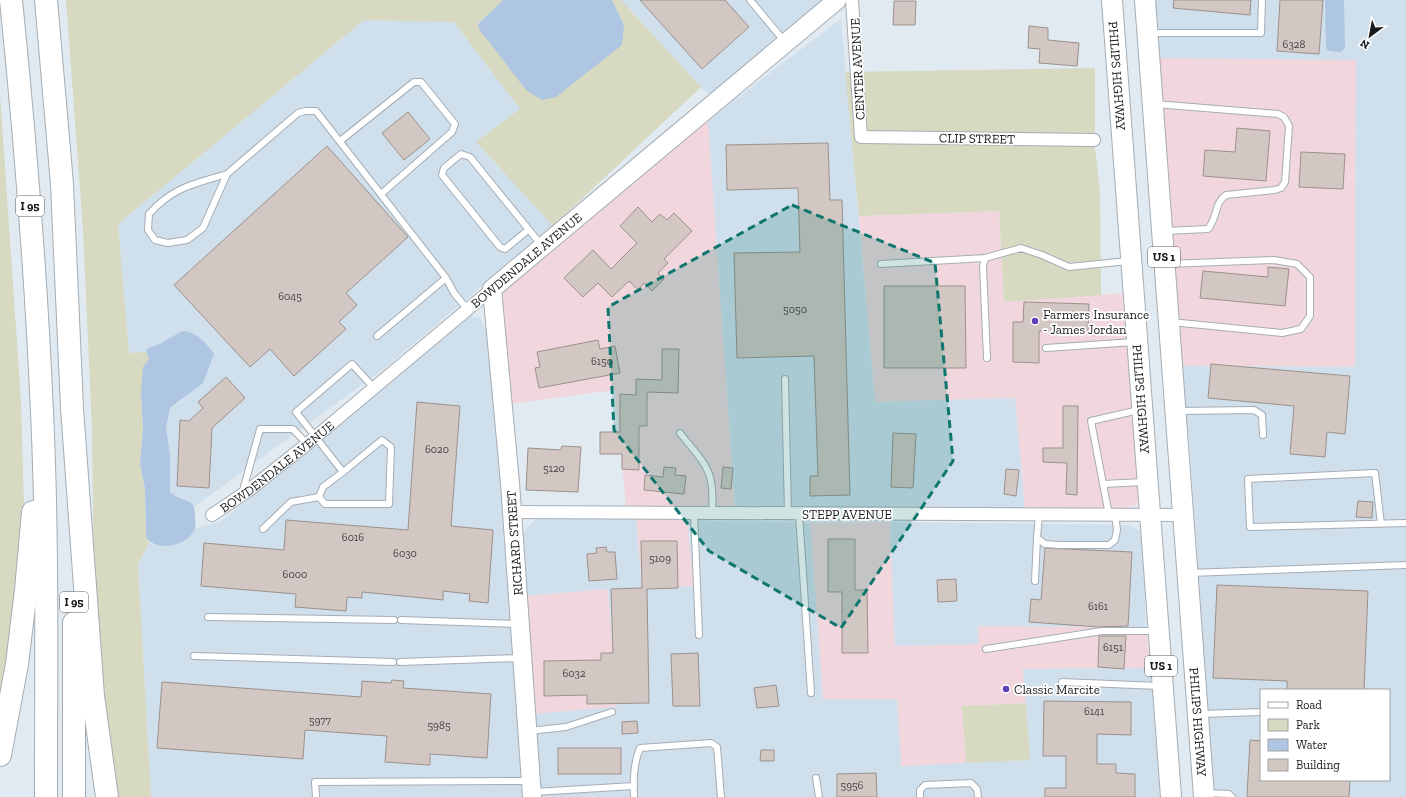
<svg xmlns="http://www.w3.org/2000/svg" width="1406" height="797" font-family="'Zilla Slab',serif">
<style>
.commercial{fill:#f1d7dd}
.built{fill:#d0dfec;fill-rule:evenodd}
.green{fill:#d7d9c1}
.water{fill:#aec6e2}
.building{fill:#d2c7c2;stroke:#9b918c}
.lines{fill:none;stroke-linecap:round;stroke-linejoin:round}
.lane-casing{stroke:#a5adb4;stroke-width:8}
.street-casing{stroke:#a5adb4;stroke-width:14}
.secondary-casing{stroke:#a5adb4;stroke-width:20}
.primary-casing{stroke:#a5adb4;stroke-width:22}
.highway-casing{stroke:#a5adb4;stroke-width:24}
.lane{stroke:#fff;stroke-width:6}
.street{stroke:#fff;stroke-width:12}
.secondary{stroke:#fff;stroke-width:18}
.primary{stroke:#fff;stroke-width:20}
.highway{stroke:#fff;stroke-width:22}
.marked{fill:#0f766e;fill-opacity:0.2;stroke:#0f766e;stroke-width:3;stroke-dasharray:8 5;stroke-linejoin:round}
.poi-dot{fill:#5f40b8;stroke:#fff;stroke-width:1.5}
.labels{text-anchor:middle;stroke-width:3.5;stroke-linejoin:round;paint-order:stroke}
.number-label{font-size:11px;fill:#464546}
.shield{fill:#fff;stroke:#5d5f60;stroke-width:1}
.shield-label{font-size:12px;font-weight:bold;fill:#171a1c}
.street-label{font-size:13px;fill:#171a1c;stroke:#fff}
.poi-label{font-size:13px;fill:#171a1c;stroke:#fff;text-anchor:start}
</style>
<rect width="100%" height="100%" fill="#e1eaf1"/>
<!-- commercial -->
<g class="commercial">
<path d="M1157 58 1356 59 1355 367 1182 366Z"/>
<path d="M708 120 735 506 626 507 615 390 509 404 500 304 503 292 510 283Z"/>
<path d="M999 211 1004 302 1126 293 1140 493 1136 505 1122 509 1025 510 1015 398 875 402 859 216Z"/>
<path d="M636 519 687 520 694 586 642 589Z"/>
<path d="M890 522 895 646 978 644V626L1146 627 1151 668 1023 669 1026 703 962 706 966 763 901 767 897 699H823L810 523Z"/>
<path d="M608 589 617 708 533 714 523 596Z"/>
</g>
<!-- built -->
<g class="built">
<path d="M621 0H829L713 97 701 87Z"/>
<path d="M1154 0H1406V797H1214L1191 463 1182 366 1355 367 1356 60 1157 58ZM1261 690H1389V780H1261Z"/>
<path d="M841 19 875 402 1015 398 1025 510 735 506 708 120Z"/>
<path d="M364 20 454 22 520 109 476 142 553 226 385 368 194 507 187 499 173 495 170 492V455L166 428 170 408 183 400 182 331 160 344 148 348 146 352 129 353 118 224Z"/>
<path d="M471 316 480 318 489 335 524 797H151L138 564 149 543 155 545 192 535 196 528 220 522Z"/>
<path d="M535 519H636L642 589 694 586 687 520 810 523 823 699H897L901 766 1030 760 1023 669 1151 668 1160 797H539L533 714 617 707 608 589 523 596 521 535Z"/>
<path d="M890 522 1129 525 1142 532 1146 627 978 626V644L895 646Z"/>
</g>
<!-- green -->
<g class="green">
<path d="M66 0H503L478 24 624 25 612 0H621L701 87 553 226 476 142 520 109 454 22 364 20 118 224 129 353 146 352 149 359 141 392 143 428 140 464 145 489 146 537 149 543 138 564 151 797H113L94 592 92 430 83 230Z"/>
<path d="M1095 68V148L1100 193 1101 295 1004 302 999 211 859 216 845 72Z"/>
<path d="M0 94 21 401 24 508 0 729Z"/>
<path d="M1026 703 1030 760 966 763 962 706Z"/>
</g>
<!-- water -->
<g class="water">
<path d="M503 0H612L624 25 622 45 556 97 542 100 526 90 479 29 478 24Z"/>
<path d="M1325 0H1344L1345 48 1341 52 1329 51 1326 48Z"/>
<path d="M182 331C197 332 205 342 214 354L203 383 170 408 166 428 170 455V492C176 499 186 497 193 505 195 509 195 513 195 517 195 521 196 526 195 529 188 546 155 553 146 537L145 489 140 464 143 428 141 392 143 367 149 359 146 352 148 348 160 344Z"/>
</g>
<!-- building -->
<g class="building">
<path d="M640 0H725L749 27 702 69Z"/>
<path d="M1174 0H1251L1250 15 1173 8Z"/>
<path d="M1280 0H1323L1319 54 1277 51Z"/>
<path d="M894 1H916L915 25H893Z"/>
<path d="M1029 26 1048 28V40L1079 43 1077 66 1039 63 1040 49 1028 48Z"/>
<path d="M408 112 430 139 404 160 382 133Z"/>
<path d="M1237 128 1270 131 1266 181 1203 176 1205 150 1235 152Z"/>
<path d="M828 143 830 200H842L850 495 810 496V476H818L814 356 737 358 734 253 800 252 798 188 727 190 726 145Z"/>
<path d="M327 146 408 237 346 293 357 305 339 322 346 329 294 376 270 349 250 367 174 285Z"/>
<path d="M1301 152 1345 154 1343 189 1299 187Z"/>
<path d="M638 207 652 222 660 214 667 220 674 213 692 231 664 259 668 263 658 273 664 279 652 291 644 283 638 290 629 281 612 297 598 283 583 297 564 278 593 250 611 269 637 243 620 226Z"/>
<path d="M1268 267 1289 269 1285 306 1200 298 1203 271 1268 277Z"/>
<path d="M884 286H965L966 368H884Z"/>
<path d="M1024 302 1089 304 1088 332 1039 331V363L1013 362V322H1023Z"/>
<path d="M598 340 600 349 615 346 620 373 539 388 535 368 540 367 537 352Z"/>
<path d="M662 349H679L678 393 647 392V426H639V470L622 469V454H600V432H620V394L636 395V379L662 380Z"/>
<path d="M1211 364 1350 376 1345 434 1327 432 1325 457 1290 454 1294 406 1208 398Z"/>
<path d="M226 377 245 398 212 428 209 488 177 486 180 420 189 421 203 408 198 402Z"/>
<path d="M417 402 460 406 451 526 493 530 488 603 469 601 470 594 443 591V600L362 592V598L347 597 346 611 295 607 296 594 201 586 204 543 284 550 286 520 408 530Z"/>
<path d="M1063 406H1078L1077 495 1066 494 1067 463 1043 462V448H1063Z"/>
<path d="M893 433 916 434 913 488 891 487Z"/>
<path d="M562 446 581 447 578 492 526 490 528 448 561 450Z"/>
<path d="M664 467 676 468 675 475 686 476 684 494 644 490 645 475 663 477Z"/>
<path d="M723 467 733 468 731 489 721 488Z"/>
<path d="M1006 469 1019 470 1016 496 1004 494Z"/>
<path d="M1358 501 1373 502 1372 518 1356 517Z"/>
<path d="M828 539H855V590H867L868 653H842V592H828Z"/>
<path d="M641 541H677L678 588 647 589 649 703 587 704V695L544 696V661L601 660V653H613L611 589 642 588Z"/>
<path d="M606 547 607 552H615L617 579 589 581 587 554 597 553 596 548Z"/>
<path d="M1045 548 1132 552 1128 626 1099 627 1029 622 1031 599 1041 600Z"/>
<path d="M956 579 957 601 938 602 937 580Z"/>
<path d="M1217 585 1368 591 1364 690H1287V681L1213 678Z"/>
<path d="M1099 636H1126L1124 669 1098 667Z"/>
<path d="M698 653 700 706H673L671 654Z"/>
<path d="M392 680 404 681 403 688 491 694 487 758 430 754V765L385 762 387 736 305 730 303 759 157 748 162 682 361 697 362 681 391 683Z"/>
<path d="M776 685 779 706 757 708 754 688Z"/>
<path d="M1044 701 1131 702V735L1097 734V764H1116V773L1135 774V797H1045V788H1066V756H1043Z"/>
<path d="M637 721 638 733 622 734V722Z"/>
<path d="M1250 740 1261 741V780H1350L1349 797H1247Z"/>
<rect x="558" y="748" width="63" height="26"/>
<path d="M761 750H774V761H760Z"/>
<path d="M876 773 877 797H837V774Z"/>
</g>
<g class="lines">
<!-- lane casing -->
<g class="lane-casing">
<g id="lane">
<path d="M750 0 785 42"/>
<path d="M1149 33H1261L1262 0"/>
<path d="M1155 104 1278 114 1284 117 1289 126 1285 182 1281 188 1275 190 1226 195C1214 203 1218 217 1208 229L1164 231"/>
<path d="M340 141 414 82H421L455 124 452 132 381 194"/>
<path d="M227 174C194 184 173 187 149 214L148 230 155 240 168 243 187 240 203 228 227 174 298 113 305 111H316L446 278"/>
<path d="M528 230 505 249 500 247 442 175 444 168 461 154 470 157 542 246"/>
<path d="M985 258 983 266 987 358"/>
<path d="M881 264 985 258 1021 248 1042 255 1069 267 1128 261"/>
<path d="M1167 264 1274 260 1297 264 1310 277V316L1301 329 1282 333 1171 322"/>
<path d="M377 336 446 278 454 293 468 310"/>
<path d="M1046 348 1134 342"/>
<path d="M785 379 788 514"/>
<path d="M1177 411 1254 410 1262 415 1263 435"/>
<path d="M680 433C706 466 715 469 712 513"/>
<path d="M343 472 382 440 391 447 389 504H325L319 497 323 487 343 472 296 412 352 364 374 388"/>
<path d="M1103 484 1144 482"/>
<path d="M242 494 260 429H293L307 444"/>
<path d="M694 513 699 635"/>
<path d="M799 514 811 693"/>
<path d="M1039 515 1037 538 1045 544 1059 545H1109L1115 540 1117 530 1115 515"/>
<path d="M1109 515 1091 421 1139 410"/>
<path d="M1381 524 1375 473 1248 479 1250 527 1406 523"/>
<path d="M263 529 291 502 319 497"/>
<path d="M1189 573 1406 565"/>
<path d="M1035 581 1037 538"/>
<path d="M208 617 394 620"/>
<path d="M401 620 517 624"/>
<path d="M986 649 1102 631H1155"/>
<path d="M194 656 393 662"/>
<path d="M400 662 521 658"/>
<path d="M1062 682 1159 686"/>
<path d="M1201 714 1261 712"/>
<path d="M529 731 566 727 612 712"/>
<path d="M816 778 819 797"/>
<path d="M534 792 634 786"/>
<path d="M1206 793 1229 794 1232 797"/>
<path d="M316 797 315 782 529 781"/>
<path d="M634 797C633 781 634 762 640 748L711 743 717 747 721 797"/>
<path d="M920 797V790L925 785 971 783 977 789 978 797"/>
</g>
</g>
<!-- street casing -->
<g class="street-casing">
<g id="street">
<path d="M852 0 861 137 1094 140"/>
<path d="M511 512 1183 515"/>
<path id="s1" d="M212 515 249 490 307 444 492 289"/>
</g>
</g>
<!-- secondary casing -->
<g class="secondary-casing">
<path id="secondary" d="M532 797 510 483 492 289 837 0"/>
</g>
<!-- primary casing -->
<g class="primary-casing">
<g id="primary">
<path id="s2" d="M1112 0 1171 797"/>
<path id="s3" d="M1145 0 1204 797"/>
</g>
</g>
<!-- highway casing -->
<g class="highway-casing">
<g id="highway">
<path d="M11 0C25 137 36 274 42 412 48 540 46 669 46 797"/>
<path d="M46 0 62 184 72 408 93 696 107 797"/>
<path d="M0 755 17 664 26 590 33 512"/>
<path d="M74 797V623"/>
</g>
</g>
<!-- lane -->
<use href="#lane" class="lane"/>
<!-- street -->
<use href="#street" class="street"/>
<!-- secondary -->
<use href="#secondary" class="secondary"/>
<!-- primary -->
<use href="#primary" class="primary"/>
<!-- highway -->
<use href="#highway" class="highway"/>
</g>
<!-- marked area -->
<path class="marked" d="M792 205 935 263 953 461 841 628 709 551 614 430 608 307Z"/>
<!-- markers -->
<g class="poi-dot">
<circle cx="1035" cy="321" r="4"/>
<circle cx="1006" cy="689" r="4"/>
</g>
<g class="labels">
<!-- number labels -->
<g class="number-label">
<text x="1294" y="48">6328</text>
<text x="290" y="300">6045</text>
<text x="795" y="313">5050</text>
<text x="602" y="365">6150</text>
<text x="437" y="453">6020</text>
<text x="554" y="472">5120</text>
<text x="353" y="541">6016</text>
<text x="405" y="557">6030</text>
<text x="660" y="562">5109</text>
<text x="295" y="578">6000</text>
<text x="1098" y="610">6161</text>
<text x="1113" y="651">6151</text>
<text x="574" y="677">6032</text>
<text x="1094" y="715">6141</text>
<text x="320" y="724">5977</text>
<text x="439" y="729">5985</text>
<text x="852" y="789">5956</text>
</g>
<!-- shield labels -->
<g class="shield">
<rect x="16" y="196" width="28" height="20" rx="3"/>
<rect x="1148" y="247" width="32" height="20" rx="3"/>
<rect x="60" y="592" width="28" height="20" rx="3"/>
<rect x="1145" y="656" width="32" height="20" rx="3"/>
</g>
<g class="shield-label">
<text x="30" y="210">I 95</text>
<text x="1164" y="261">US 1</text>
<text x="74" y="606">I 95</text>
<text x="1161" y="670">US 1</text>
</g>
<!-- street labels -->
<g class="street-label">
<text transform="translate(857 69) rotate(-93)" y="5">CENTER AVENUE</text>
<text dy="5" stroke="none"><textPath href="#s2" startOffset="76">PHILIPS HIGHWAY</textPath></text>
<text transform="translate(977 138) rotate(1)" y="5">CLIP STREET</text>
<text transform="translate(526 260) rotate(-40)" y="5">BOWDENDALE AVENUE</text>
<text dy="5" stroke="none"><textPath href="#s2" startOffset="400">PHILIPS HIGHWAY</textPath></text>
<text dy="5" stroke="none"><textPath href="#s1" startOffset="81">BOWDENDALE AVENUE</textPath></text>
<text x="847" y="519">STEPP AVENUE</text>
<text transform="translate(514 543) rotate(-94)" y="5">RICHARD STREET</text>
<text dy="5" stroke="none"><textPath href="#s3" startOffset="724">PHILIPS HIGHWAY</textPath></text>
</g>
<!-- poi labels -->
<g class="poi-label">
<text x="1043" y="319">Farmers Insurance<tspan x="1043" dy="15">- James Jordan</tspan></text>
<text x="1014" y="694">Classic Marcite</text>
</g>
</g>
<!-- legend -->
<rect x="1260" y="689" width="130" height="92" fill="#ffffff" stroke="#a2a3a4"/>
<rect x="1268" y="702" width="20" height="6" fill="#ffffff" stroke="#a2a3a4"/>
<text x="1296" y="709" font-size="12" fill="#171a1c">Road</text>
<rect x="1268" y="719" width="20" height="12" fill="#d7d9c1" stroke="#a2a3a4"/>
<text x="1296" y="729" font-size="12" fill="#171a1c">Park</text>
<rect x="1268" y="739" width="20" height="12" fill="#aec6e2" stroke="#a2a3a4"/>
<text x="1296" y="749" font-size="12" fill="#171a1c">Water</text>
<rect x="1268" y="759" width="20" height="12" fill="#d2c7c2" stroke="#a2a3a4"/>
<text x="1296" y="769" font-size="12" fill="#171a1c">Building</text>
<!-- north arrow -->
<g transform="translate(1370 36) rotate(212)" stroke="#ffffff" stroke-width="3" paint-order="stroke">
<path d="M0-3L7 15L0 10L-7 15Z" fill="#171a1c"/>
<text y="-6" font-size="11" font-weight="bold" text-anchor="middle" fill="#171a1c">N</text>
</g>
</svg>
